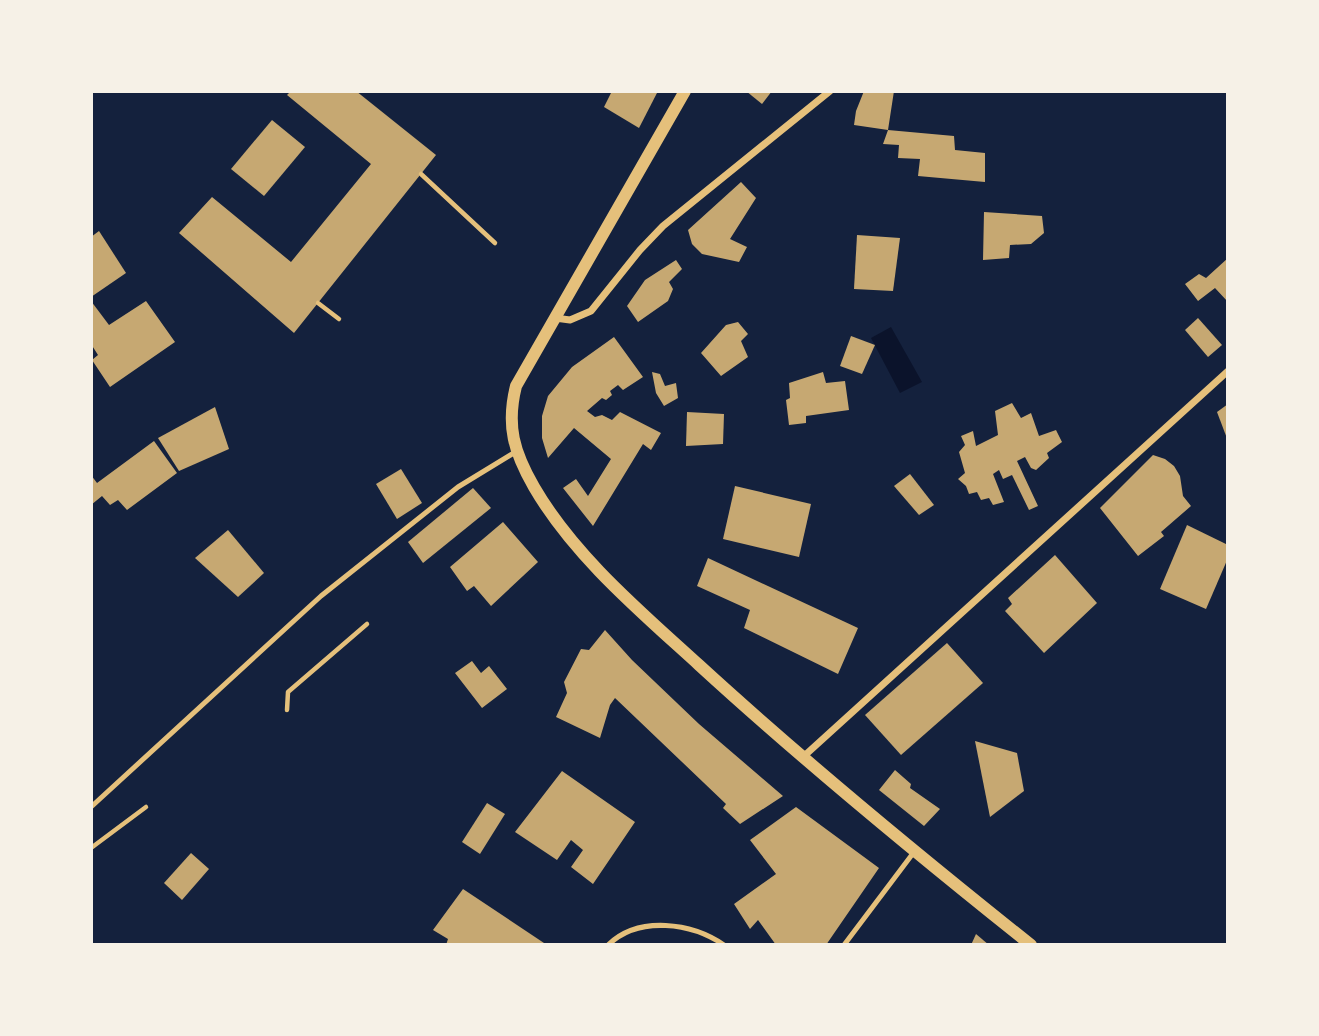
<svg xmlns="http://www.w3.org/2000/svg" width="1319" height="1036" font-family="Lato,sans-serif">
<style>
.water{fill:#0b132b}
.building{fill:#c6a872}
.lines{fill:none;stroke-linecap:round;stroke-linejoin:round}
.path{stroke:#e5c07b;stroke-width:4.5}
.service{stroke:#e5c07b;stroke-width:5}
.minor{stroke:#e5c07b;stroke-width:7}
.tertiary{stroke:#e5c07b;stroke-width:12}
</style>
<rect width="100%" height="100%" fill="#14213d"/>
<!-- water -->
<path class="water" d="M891 327 922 382 900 393 871 338Z"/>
<!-- building -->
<g class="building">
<path d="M291 91H356L436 155 294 333 179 233 212 197 291 262 371 164 287 95Z"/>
<path d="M612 91H658L639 128 604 107Z"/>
<path d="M746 91H772L762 104Z"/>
<path d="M864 91H894L888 130 954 136 955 150 985 153V182L918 176 920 159 898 158 899 145 883 144 888 130 854 125 856 111Z"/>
<path d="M272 120 305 147 264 196 231 169Z"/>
<path d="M741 182 756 198 730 239 747 247 739 262 702 254 692 244 688 230Z"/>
<path d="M984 212 1042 216 1044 233 1031 244 1010 245 1009 258 983 260Z"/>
<path d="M99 231 126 273 91 297V237Z"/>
<path d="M857 235 900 238 893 291 854 289Z"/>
<path d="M1228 258V302L1215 288 1198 301 1185 284 1199 274 1206 278Z"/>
<path d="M676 260 682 269 669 282 673 289 668 301 638 322 627 306 645 280Z"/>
<path d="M91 301 109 325 146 301 175 342 110 387 92 360 98 355 91 344Z"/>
<path d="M1198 318 1222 345 1208 357 1185 330Z"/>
<path d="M738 322 748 334 741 341 748 357 721 376 701 353 726 325Z"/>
<path d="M851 336 875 345 862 374 840 366Z"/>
<path d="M614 337 643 377 623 390 618 385 610 391 612 395 606 400 602 398 587 411 595 417 602 415 612 420 620 412 661 433 651 450 643 444 593 526 563 488 576 479 588 496 611 459 574 428 548 458 542 438V416L548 396 572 367Z"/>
<path d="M652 372 660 374 665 386 676 383 678 398 664 406 656 393Z"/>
<path d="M823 372 826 383 845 381 849 410 806 416V423L789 425 786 400 790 398 789 383Z"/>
<path d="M1012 403 1021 418 1031 413 1039 436 1056 430 1062 442 1047 453 1049 458 1036 470 1031 468 1025 457 1017 461 1038 506 1029 510 1012 475 1003 479 999 470 993 474 1004 502 993 505 989 498 981 500 977 492 969 494 966 486 958 479 965 473 959 452 965 445 961 436 973 431 976 446 998 435 995 411Z"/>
<path d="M1228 404V441L1217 412Z"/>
<path d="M215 407 229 449 179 471 158 438Z"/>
<path d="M687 412 724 414 723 444 686 446Z"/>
<path d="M154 441 177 473 127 510 118 500 110 505 102 496 91 505V475L97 483Z"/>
<path d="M1153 455 1165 459 1174 466 1180 476 1183 496 1191 506 1161 532 1164 536 1138 556 1100 508Z"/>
<path d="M401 469 422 503 397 519 376 484Z"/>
<path d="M910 474 934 505 919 515 894 486Z"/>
<path d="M735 486 811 504 799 557 723 539Z"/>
<path d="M473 488 491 508 423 563 408 542Z"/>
<path d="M503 522 538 562 491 606 474 586 467 591 450 567Z"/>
<path d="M1187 525 1228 545V558L1206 609 1160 589Z"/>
<path d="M228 530 264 573 238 597 195 558Z"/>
<path d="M1055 555 1097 603 1044 653 1005 611 1012 604 1008 598Z"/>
<path d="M708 558 858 628 838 674 744 628 750 610 697 586Z"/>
<path d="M605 630 632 660 699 724 783 796 740 824 723 808 726 804 615 698 610 705 600 738 556 717 567 693 564 682 581 649 589 650Z"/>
<path d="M947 643 983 683 901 755 865 715Z"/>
<path d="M472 661 481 673 489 666 507 689 482 708 455 673Z"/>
<path d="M975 741 1017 753 1024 791 990 817Z"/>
<path d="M895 770 911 784 910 788 940 809 924 826 879 790Z"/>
<path d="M562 771 635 822 593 884 571 867 583 850 571 840 557 860 515 832Z"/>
<path d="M487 803 505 814 480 854 462 842Z"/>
<path d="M796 807 879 868 826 945H776L758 920 750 929 734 904 776 874 750 840Z"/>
<path d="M191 853 209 869 182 900 164 883Z"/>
<path d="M463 889 547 945H446L448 939 433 930Z"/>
<path d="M976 934 989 945H971Z"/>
</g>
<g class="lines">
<!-- path -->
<g class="path">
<path d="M421 174 495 243"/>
<path d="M318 303 339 319"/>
<path d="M287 710 288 692 367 624"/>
<path d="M91 848 146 807"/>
</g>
<!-- service -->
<g class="service">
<path d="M91 807 321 596 458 487 517 451"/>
<path d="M608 945C639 915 692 923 724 945"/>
<path d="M844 945 914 852"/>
</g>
<!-- minor -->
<g class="minor">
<path d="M555 318 570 320 591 311 640 250 663 226 830 91"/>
<path d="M803 757 1228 371"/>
</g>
<!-- tertiary -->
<path class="tertiary" d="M685 91 516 386C506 426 514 452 534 487 574 556 641 612 699 665 806 763 918 855 1031 945"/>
</g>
<!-- border -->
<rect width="1319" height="1036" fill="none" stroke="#f6f1e7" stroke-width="186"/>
</svg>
